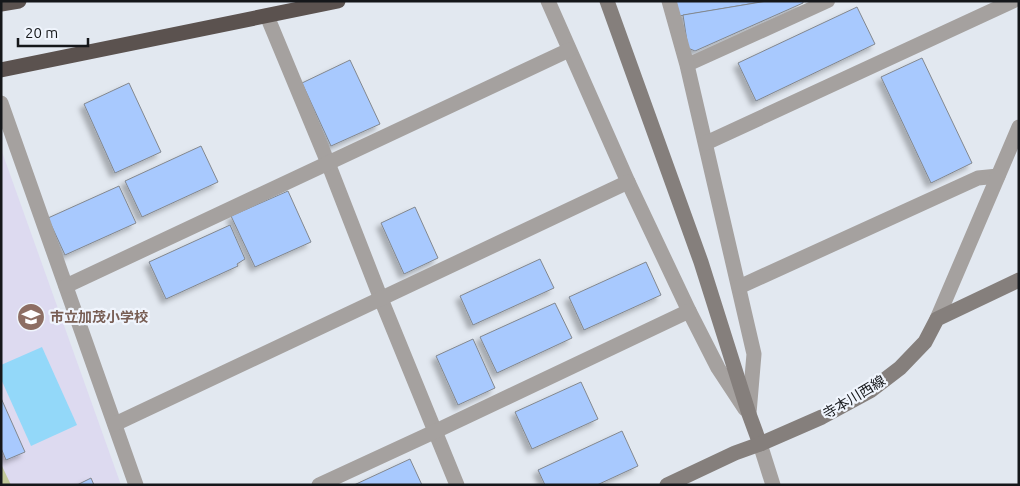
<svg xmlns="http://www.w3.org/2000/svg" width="1020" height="486" font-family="Ubuntu,'Noto Sans JP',sans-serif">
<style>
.education{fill:#dddaf0}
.green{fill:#c2c99a}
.water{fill:#93d8f9}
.building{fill:#a8c9fe;stroke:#82878e;filter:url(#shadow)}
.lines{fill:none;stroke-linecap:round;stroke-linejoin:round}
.lane{stroke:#a5a19f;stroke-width:14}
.street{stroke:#a5a19f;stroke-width:15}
.secondary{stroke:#857f7c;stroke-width:15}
.highway{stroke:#5b524f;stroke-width:15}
.labels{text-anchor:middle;stroke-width:4.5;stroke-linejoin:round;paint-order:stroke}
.education-label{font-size:14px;font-weight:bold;fill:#785e54;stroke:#f0f5fd;text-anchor:start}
.street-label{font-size:14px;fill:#15171a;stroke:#f0f5fd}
</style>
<defs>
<filter id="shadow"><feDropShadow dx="-4.5" dy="4.5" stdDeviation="2.5" flood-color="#0004"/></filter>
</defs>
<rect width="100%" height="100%" fill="#e2e8f0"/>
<!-- education -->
<path class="education" d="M1 149 121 485H1Z"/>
<!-- green -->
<path class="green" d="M1 464 11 485H1Z"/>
<!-- water -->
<path class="water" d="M42 347 77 425 31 446 1 379V365Z"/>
<!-- building -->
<g class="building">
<path d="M676 1H767L679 16Z"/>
<path d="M767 1H803V3L695 51 688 48 683 15Z"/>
<path d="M857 7 875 44 756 101 738 63Z"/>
<path d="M922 58 972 163 931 183 881 77Z"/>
<path d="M350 60 380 124 331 146 302 83Z"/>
<path d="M129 83 161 152 115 173 84 104Z"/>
<path d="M201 146 218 182 142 217 125 181Z"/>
<path d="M119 186 136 223 65 255 48 218Z"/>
<path d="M288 191 311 242 255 267 231 216Z"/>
<path d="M415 207 438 258 404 274 381 223Z"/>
<path d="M230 225 245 259 237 264 238 266 166 299 149 262Z"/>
<path d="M540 259 554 288 473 325 460 296Z"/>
<path d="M646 262 661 295 584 330 569 297Z"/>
<path d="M555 303 572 338 497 373 480 337Z"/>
<path d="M473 339 495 388 458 405 436 356Z"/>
<path d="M581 382 598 419 532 449 515 412Z"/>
<path d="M1 398 25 452 6 460 1 448Z"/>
<path d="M622 431 638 466 597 485H545L538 470Z"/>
<path d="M410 459 422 485H354Z"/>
<path d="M91 478 94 485H77Z"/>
</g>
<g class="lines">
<!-- lane -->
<path class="lane" d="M687 65 828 1"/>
<!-- street -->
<g class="street">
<path d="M548 1 628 182 689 311"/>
<path d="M669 1 687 65 754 354 749 413"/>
<path d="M267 16 328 163 381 299 457 485"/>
<path d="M1 103 136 485"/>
<path d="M706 143 1013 1"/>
<path d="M66 286 569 50"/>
<path d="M739 287 978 178 998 176"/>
<path d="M937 319 1019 127"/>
<path d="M115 424 628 182"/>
<path d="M760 444 773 485"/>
<path d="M319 485 436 431 689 311 718 368 745 409"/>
</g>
<!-- secondary -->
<g class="secondary">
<path d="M607 1 701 262 749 414 760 444"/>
<path d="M667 485 735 453 760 444 822 417 870 391 900 368 925 342 937 319 1019 280"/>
</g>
<!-- highway -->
<g class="highway">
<path d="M1 4 19 1"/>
<path d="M1 70 338 1"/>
</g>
</g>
<!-- icons -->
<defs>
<g id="school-disc" transform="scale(1.4375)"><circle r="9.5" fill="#8d6e63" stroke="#f0f5fd"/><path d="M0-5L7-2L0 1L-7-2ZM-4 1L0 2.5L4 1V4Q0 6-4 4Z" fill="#fff"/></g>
</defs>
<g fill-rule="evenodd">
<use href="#school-disc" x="31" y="317"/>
</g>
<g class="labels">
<!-- education labels -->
<g class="education-label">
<text x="50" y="322">市立加茂小学校</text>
</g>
<!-- street labels -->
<g class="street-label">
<text transform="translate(854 397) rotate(-31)" y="5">寺本川西線</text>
</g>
</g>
<!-- border -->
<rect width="1020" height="486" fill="none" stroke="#15171a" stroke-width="5"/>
<!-- scale -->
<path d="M18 38v8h70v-8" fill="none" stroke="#15171a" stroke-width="2.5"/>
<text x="25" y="38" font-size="15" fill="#15171a" stroke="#f0f5fd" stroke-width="4" paint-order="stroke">20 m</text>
</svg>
